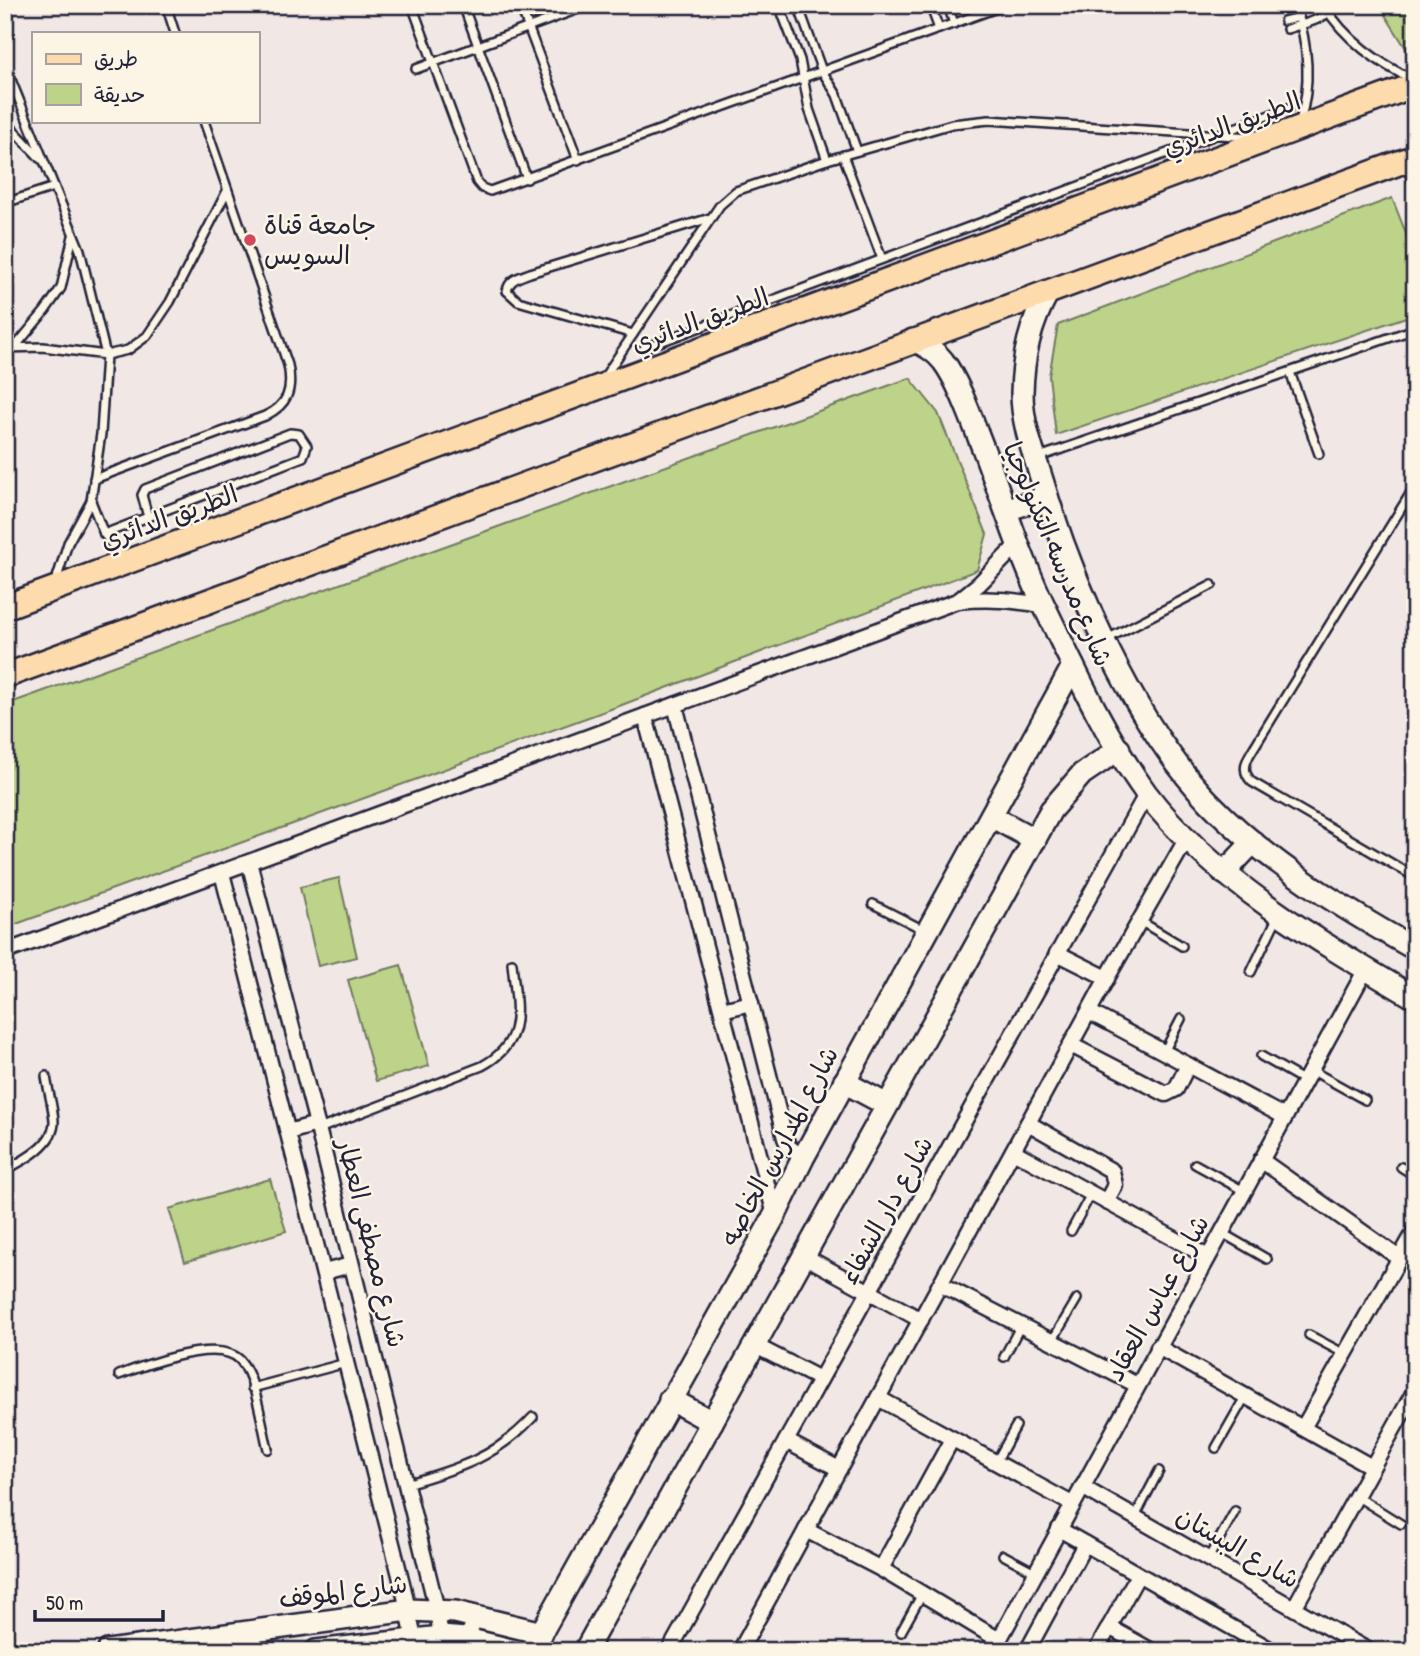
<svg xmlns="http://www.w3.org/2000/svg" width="1420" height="1656" font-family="'Patrick Hand','Playpen Sans Arabic',sans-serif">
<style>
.green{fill:#bdd389;stroke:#707a62;stroke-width:2}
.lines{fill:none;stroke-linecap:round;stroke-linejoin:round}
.lane-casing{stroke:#22223b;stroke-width:12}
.street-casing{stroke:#22223b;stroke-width:19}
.secondary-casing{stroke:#22223b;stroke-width:26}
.primary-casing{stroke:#22223b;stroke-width:28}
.lane{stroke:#fcf5e5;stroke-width:7}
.street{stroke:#fcf5e5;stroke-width:14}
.secondary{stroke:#fcf5e5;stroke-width:21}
.primary{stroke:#fddbac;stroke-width:23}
.poi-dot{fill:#d1495b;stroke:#fcf5e5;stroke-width:2.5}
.labels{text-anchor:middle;stroke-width:5;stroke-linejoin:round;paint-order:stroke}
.street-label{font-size:26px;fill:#22223b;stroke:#fcf5e5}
.poi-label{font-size:26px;fill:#22223b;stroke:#fcf5e5;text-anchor:start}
</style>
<rect width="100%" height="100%" fill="#f1e7e4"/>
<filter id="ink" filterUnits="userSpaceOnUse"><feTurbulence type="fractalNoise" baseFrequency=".0143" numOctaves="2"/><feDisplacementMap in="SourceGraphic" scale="14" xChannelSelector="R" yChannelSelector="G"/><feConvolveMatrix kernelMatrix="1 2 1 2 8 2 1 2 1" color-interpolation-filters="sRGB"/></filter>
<g filter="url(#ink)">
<!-- green -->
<g class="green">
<path d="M1379 5H1415V63Z"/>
<path d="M1392 198 1415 256V314L1056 435 1049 376 1058 325Z"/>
<path d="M910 378 938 413 987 534 977 570 619 706 5 928V705Z"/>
<path d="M339 878 357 957 318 966 300 887Z"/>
<path d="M401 965 429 1066 376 1081 348 980Z"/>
<path d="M270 1179 286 1231 185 1262 169 1209Z"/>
</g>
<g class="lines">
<!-- lane casing -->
<g class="lane-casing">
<g id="lane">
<path d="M166 5 175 33"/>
<path d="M412 5 477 182 482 188 490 191 1005 5"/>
<path d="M463 5 527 179"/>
<path d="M520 5 578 160"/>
<path d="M779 5 800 60 809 109 827 160"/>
<path d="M798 5 822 71 837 95 857 151"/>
<path d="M930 5 939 29"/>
<path d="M948 5 954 24"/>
<path d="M1295 5C1308 43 1312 82 1300 121"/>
<path d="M1324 5C1344 39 1379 64 1414 80"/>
<path d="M1284 21 1299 17"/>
<path d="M1287 29C1305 23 1323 21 1336 5"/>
<path d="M5 65 80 250 106 355 101 434 91 501 68 543 55 584"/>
<path d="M416 69 589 5"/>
<path d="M5 121 41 159"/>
<path d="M843 155 882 259"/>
<path d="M1406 165 1415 187"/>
<path d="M5 203 54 187"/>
<path d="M5 262 7 270 5 282"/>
<path d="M633 334 518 301 507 291C509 279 520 277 530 273L710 218"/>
<path d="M15 347 45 311 61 288 73 236"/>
<path d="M5 348 43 347 106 355 128 350 147 336 170 302 227 191"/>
<path d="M644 348 1291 107"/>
<path d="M1290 372 1319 454"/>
<path d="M603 379 720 205 736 191 827 160 952 124 989 120 1251 137"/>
<path d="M1039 457 1415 329"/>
<path d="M94 479 265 416C288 405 293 390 288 365L204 121"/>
<path d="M1415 486 1250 754C1244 765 1243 773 1252 782L1415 877"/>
<path d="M91 501 104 534 124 561"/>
<path d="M104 534 303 457 307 446 299 434 290 433 145 489 142 495 148 517"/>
<path d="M1105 640 1212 585"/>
<path d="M873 904 926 931"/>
<path d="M1140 921 1182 946"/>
<path d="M1251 972 1278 916"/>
<path d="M1164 1052 1181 1019"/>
<path d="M1261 1056 1305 1081"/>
<path d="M1311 1070 1365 1100"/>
<path d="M319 1129 482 1066C528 1041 516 1007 512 963"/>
<path d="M1195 1164 1244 1191"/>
<path d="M1401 1167 1415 1176"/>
<path d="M5 1170C23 1161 55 1144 54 1121 53 1106 48 1091 46 1076"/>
<path d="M1071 1231 1091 1194"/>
<path d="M1222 1233 1267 1259"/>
<path d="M1309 1335 1345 1354"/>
<path d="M1052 1341 1077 1299"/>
<path d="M1004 1357 1021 1325"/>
<path d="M119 1375C145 1365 218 1337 240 1360 256 1378 262 1426 268 1449"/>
<path d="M252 1388 346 1363"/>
<path d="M1216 1448 1245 1397"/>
<path d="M996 1462 1016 1426"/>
<path d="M406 1484C458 1469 495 1458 533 1417"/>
<path d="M1356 1496 1401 1524"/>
<path d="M1135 1517 1159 1471"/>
<path d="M1003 1555 1035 1572"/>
<path d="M1208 1559 1235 1511"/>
<path d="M901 1632 922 1594"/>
</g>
</g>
<!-- street casing -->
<g class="street-casing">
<g id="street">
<path d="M958 601 979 584 1018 544"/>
<path d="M675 705 785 1138 789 1147 803 1158"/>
<path d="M645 716 775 1215"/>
<path d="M249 862 317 1124 437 1610 441 1637"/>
<path d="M222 873 403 1587 414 1639"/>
<path d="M5 952 957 601C988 598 1014 599 1044 606"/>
<path d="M1057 953 1107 978"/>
<path d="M722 1010 751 1003"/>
<path d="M1089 1012 1285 1117"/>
<path d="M1071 1045 1166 1094 1176 1089 1188 1065"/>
<path d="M1028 1123 1112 1171 1115 1185 1106 1202"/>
<path d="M288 1132 317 1124"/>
<path d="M1013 1151 1208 1257"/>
<path d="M1261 1160 1399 1258"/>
<path d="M804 1256 921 1320"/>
<path d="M324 1272 351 1265"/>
<path d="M940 1284 1137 1385"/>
<path d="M754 1345 820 1379"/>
<path d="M1158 1347 1372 1467"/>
<path d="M878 1398 1072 1504"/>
<path d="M1303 1428 1415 1231"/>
<path d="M786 1441 839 1469"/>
<path d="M1082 1487 1369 1651"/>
<path d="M1059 1529 1273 1651"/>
<path d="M806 1530 881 1569 999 1640"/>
<path d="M881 1569 952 1439"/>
<path d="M1294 1608 1415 1390"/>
<path d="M1109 1627 1152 1651"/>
<path d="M460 1651 477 1616"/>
<path d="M669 1651 1147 793"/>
<path d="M740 1651 1107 978 1187 838"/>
<path d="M993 1651 1366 969"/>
<path d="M1027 1651 1085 1544"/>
<path d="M1096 1651 1138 1575"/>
</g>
</g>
<!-- secondary casing -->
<g class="secondary-casing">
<g id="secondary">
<path d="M1048 292C1030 325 1023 355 1022 393 1022 423 1033 452 1042 480 1074 586 1132 721 1209 802 1267 862 1342 908 1415 949"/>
<path d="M913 340C926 346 934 350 943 361 959 382 973 423 983 448 1004 504 1022 562 1049 616 1078 676 1107 739 1146 793 1211 879 1323 944 1415 998"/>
<path d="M1006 510 1047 497"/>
<path d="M991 816 1035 840"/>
<path d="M1224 873 1253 842"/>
<path d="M844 1082 887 1105"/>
<path d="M670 1399 712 1422"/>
<path d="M108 1651 409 1610 455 1612 542 1633"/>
<path d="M316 1651 441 1637 466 1639 515 1651"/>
<path d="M531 1651 775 1215 803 1158 1073 666"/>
<path d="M585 1651 1051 810 1082 774 1119 749"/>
</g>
</g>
<!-- primary casing -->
<g class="primary-casing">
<g id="primary">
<path d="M5 607 1415 85"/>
<path d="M5 676 1415 157"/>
</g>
</g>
<!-- lane -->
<use href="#lane" class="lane"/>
<!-- street -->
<use href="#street" class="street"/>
<!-- secondary -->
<use href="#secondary" class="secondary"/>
<!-- primary -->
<use href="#primary" class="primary"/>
</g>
</g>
<!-- markers -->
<circle class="poi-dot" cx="250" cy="240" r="7"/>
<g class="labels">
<!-- street labels -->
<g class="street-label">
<text transform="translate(1232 124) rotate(-20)" y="9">الطريق الدائري</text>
<text transform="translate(700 320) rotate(-20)" y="9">الطريق الدائري</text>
<text transform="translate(169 517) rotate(-20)" y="9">الطريق الدائري</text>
<text transform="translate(1058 554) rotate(67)" y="9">شارع مدرسه التكنولوجيا</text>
<text transform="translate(779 1146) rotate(-62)" y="9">شارع المدارس الخاصه</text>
<text transform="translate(886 1210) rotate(-61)" y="9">شارع دار الشفاء</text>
<text transform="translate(372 1243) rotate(76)" y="9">شارع مصطفى العطار</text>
<text transform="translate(1157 1298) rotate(-61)" y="9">شارع عباس العقاد</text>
<text transform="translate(1238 1547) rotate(30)" y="9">شارع البستان</text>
<text transform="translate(343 1591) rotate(-7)" y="9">شارع الموقف</text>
</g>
<!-- poi labels -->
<g class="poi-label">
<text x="264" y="234">جامعة قناة<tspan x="264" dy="30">السويس</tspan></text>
</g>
</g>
<!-- margin -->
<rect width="1420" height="1656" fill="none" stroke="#fcf5e5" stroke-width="28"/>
<rect x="14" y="14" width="1392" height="1628" fill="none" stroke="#22223b" stroke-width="2.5" filter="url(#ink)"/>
<!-- legend -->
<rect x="32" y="32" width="228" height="91" fill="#fcf5e5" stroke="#a5a1a1" stroke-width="2"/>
<rect x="46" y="54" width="35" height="10" fill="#fddbac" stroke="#a5a1a1" stroke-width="2"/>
<text x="94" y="66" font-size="21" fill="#22223b">طريق</text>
<rect x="46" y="84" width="35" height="21" fill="#bdd389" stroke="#a5a1a1" stroke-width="2"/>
<text x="94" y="102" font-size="21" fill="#22223b">حديقة</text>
<!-- scale -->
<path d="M35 1610v10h128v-10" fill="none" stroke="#22223b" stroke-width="3.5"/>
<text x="46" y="1610" font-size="21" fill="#22223b" stroke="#fcf5e5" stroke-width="5" paint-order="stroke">50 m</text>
</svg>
